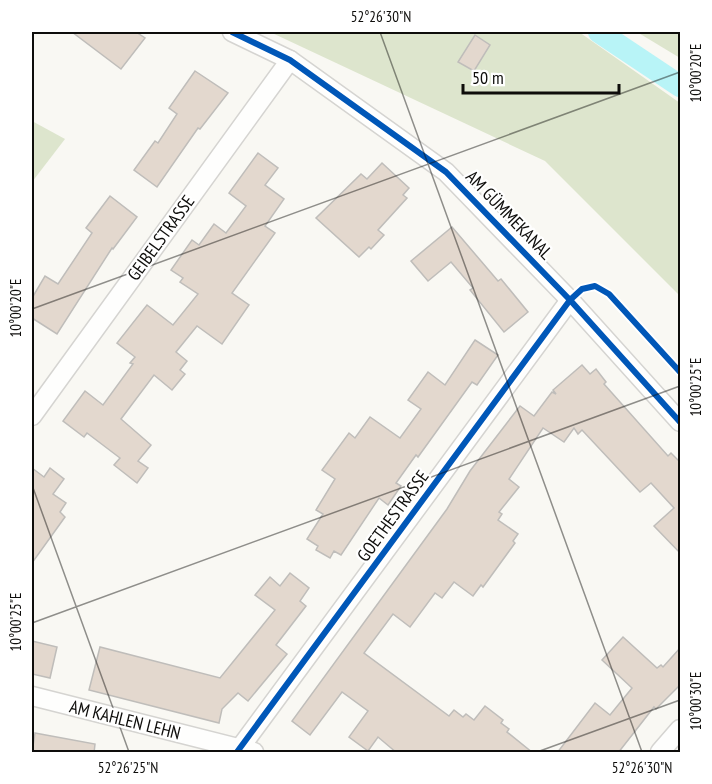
<svg xmlns="http://www.w3.org/2000/svg" width="712" height="784" font-family="'PT Sans Narrow',sans-serif">
<style>
.green{fill:#dde5cd}
.lines{fill:none;stroke-linecap:round;stroke-linejoin:round}
.canal{stroke:#b8f4f7;stroke-width:22}
.building{fill:#e3d8ce;stroke:#bfbdba;stroke-width:1.5}
.street-casing{stroke:#d5d4d1;stroke-width:21}
.street{stroke:#fefefd;stroke-width:18}
.cycleway-casing{stroke:#fff;stroke-width:10}
.cycleway{stroke:#0057b8;stroke-width:6}
.ticks{fill:none;stroke:#0e0d0b;stroke-width:1.5;stroke-opacity:0.45}
.labels{text-anchor:middle;stroke-width:4.5;stroke-linejoin:round;paint-order:stroke}
.street-label{font-size:18px;fill:#0e0d0b;stroke:#fff}
.neatline{fill:none;stroke:#0e0d0b;stroke-width:2}
.ticks-label{font-size:15px;text-anchor:middle;fill:#0e0d0b}
</style>
<rect width="100%" height="100%" fill="#f9f8f3"/>
<!-- green -->
<g class="green">
<path d="M270 32H579L680 103V296L545 161Z"/>
<path d="M637 32H680V58Z"/>
<path d="M32 121 65 139 32 182Z"/>
</g>
<g class="lines">
<!-- canal -->
<path class="canal" d="M599 32 680 86"/>
</g>
<!-- building -->
<g class="building">
<path d="M72 32H136L145 38 121 69Z"/>
<path d="M475 35 490 45 474 71 458 62Z"/>
<path d="M195 71 228 93 200 129 198 128 157 187 134 170 155 141 158 143 177 114 169 108Z"/>
<path d="M258 153 278 168 265 185 284 199 265 226 275 233 232 293 249 305 222 344 197 326 176 352 187 361 180 370 185 374 172 390 154 375 121 419 151 445 138 461 148 468 137 483 114 465 120 458 87 433 84 437 63 421 85 391 103 405 133 364 130 363 135 357 117 343 147 305 173 325 198 294 180 282 183 278 171 270 192 240 199 245 214 224 226 233 246 206 229 193Z"/>
<path d="M382 163 409 188 403 195 407 198 378 230 384 235 371 249 369 247 359 257 316 218 361 174 367 179Z"/>
<path d="M110 196 137 217 113 249 112 248 57 334 32 318V298L45 276 58 284 92 233 86 228Z"/>
<path d="M452 227 498 281 501 279 528 312 504 332 470 290 473 288 451 262 428 281 411 261Z"/>
<path d="M475 340 498 355 477 385 472 382 418 457 416 455 396 483 401 486 388 505 379 498 341 555 334 551 330 558 316 550 318 546 307 539 323 514 316 510 335 479 322 470 349 433 355 438 370 417 400 438 421 409 408 400 428 372 445 385Z"/>
<path d="M582 365 590 374 596 369 606 382 604 384 668 456 671 453 681 463V554L654 526 674 508 651 483 640 492 582 430 578 434 574 428 564 442 543 428 509 479 519 487 499 512 502 514 498 520 518 534 513 541 515 543 483 587 481 585 473 596 454 582 442 598 435 593 410 627 393 614 364 653 449 716 454 710 463 717 466 714 474 720 485 706 503 720 501 723 509 729 507 732 533 753H397L378 737 368 751 349 737 368 711 342 692 310 735 292 721 447 509 470 471 520 406 534 416 552 392 556 394 553 390Z"/>
<path d="M32 468 44 477 50 468 64 479 53 494 66 503 60 512 65 517 32 563Z"/>
<path d="M290 573 309 588 300 601 306 606 276 645 287 654 248 701 238 693 222 709 219 723 89 690 100 647 220 678 275 610 255 595 270 577 280 586Z"/>
<path d="M623 637 657 668 661 665 663 667 681 647V684L656 709 654 707 618 753H557L595 703 610 715 632 688 602 660Z"/>
<path d="M32 641 57 647 50 678 32 674Z"/>
<path d="M35 733 95 744 94 753H32Z"/>
</g>
<g class="lines">
<!-- street casing -->
<g class="street-casing">
<g id="street">
<path d="M232 32 290 60 446 172 570 300 680 422"/>
<path d="M32 416 290 60"/>
<path d="M32 696 254 752"/>
<path d="M237 752 570 300"/>
<path d="M660 752 680 729"/>
</g>
</g>
<!-- street -->
<use href="#street" class="street"/>
<!-- cycleway casing -->
<g class="cycleway-casing">
<g id="cycleway">
<path d="M232 32 290 60 446 172 570 300 680 422"/>
<path d="M237 752 570 300 582 289 595 286 609 294 680 372"/>
</g>
</g>
<!-- cycleway -->
<use href="#cycleway" class="cycleway"/>
</g>
<!-- ticks -->
<path class="ticks" d="M380 32 642 752M32 309 680 72M32 485 129 752M32 623 680 386M537 752 680 700"/>
<g class="labels">
<!-- street labels -->
<g class="street-label">
<text transform="translate(509 215) rotate(46)" y="6">AM GÜMMEKANAL</text>
<text transform="translate(161 238) rotate(-54)" y="6">GEIBELSTRASSE</text>
<text transform="translate(393 516) rotate(-54)" y="6">GOETHESTRASSE</text>
<text transform="translate(125 720) rotate(14)" y="6">AM KAHLEN LEHN</text>
</g>
</g>
<!-- border -->
<rect width="712" height="784" fill="none" stroke="#ffffff" stroke-width="66"/>
<!-- scale -->
<path d="M463 84v9h156v-9" fill="none" stroke="#0e0d0b" stroke-width="3"/>
<text x="472" y="84" font-size="18" fill="#0e0d0b" stroke="#ffffff" stroke-width="4.5" paint-order="stroke">50 m</text>
<rect x="33" y="33" width="646" height="718" class="neatline"/>
<g class="ticks-label">
<text x="381" y="22">52°26'30"N</text>
<text transform="translate(696 73) rotate(-90)" y="5">10°00'20"E</text>
<text transform="translate(16 308) rotate(-90)" y="5">10°00'20"E</text>
<text transform="translate(696 387) rotate(-90)" y="5">10°00'25"E</text>
<text transform="translate(16 622) rotate(-90)" y="5">10°00'25"E</text>
<text transform="translate(696 701) rotate(-90)" y="5">10°00'30"E</text>
<text x="128" y="773">52°26'25"N</text>
<text x="642" y="773">52°26'30"N</text>
</g>
</svg>
